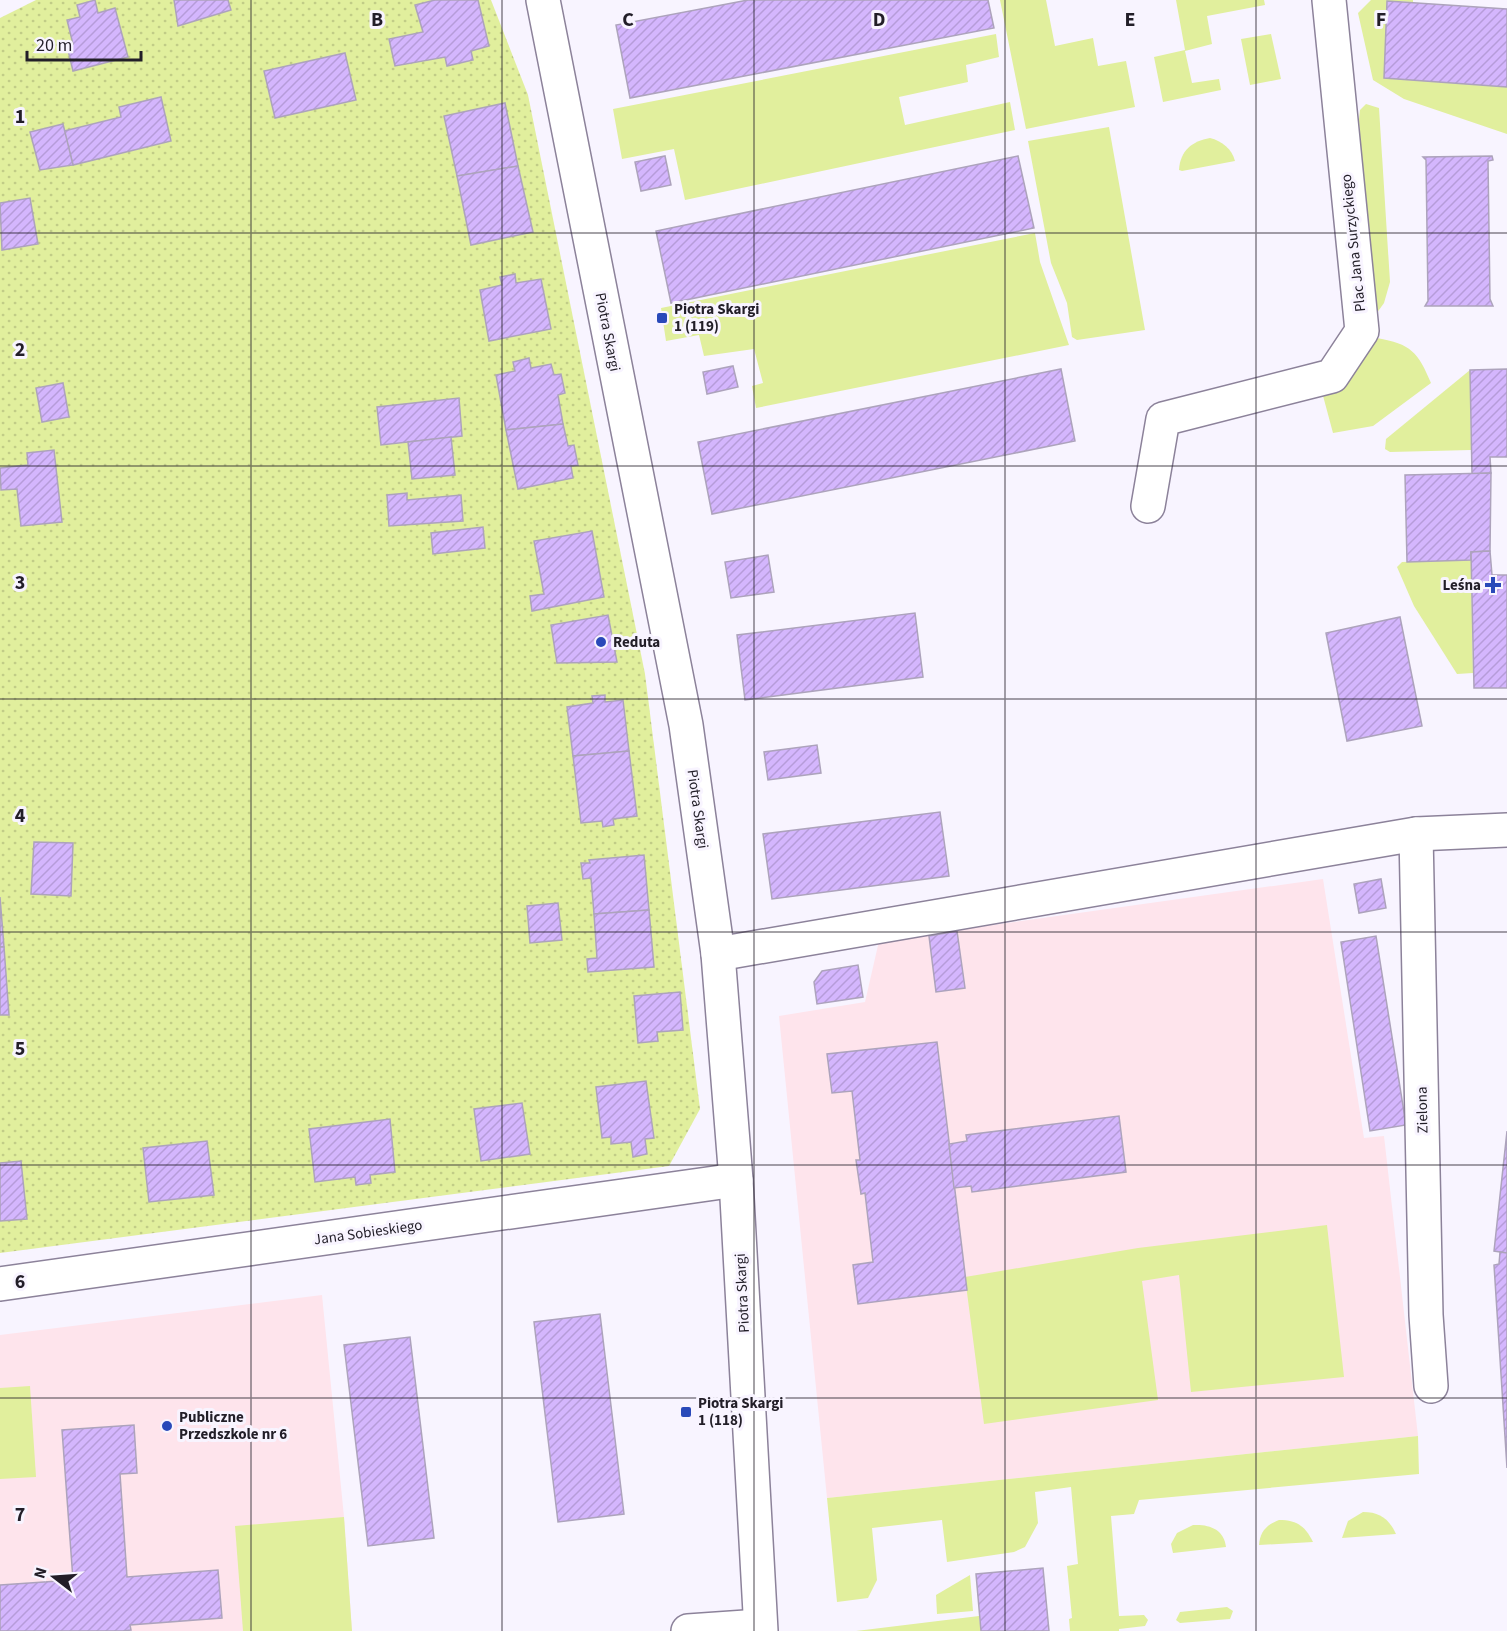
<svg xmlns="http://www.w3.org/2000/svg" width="1507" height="1631" font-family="'Source Sans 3',sans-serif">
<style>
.education{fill:#fee4ec}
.green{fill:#e1ef9d}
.garden{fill:url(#garden-dots)}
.building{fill:url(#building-hatch);stroke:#ada3bc;stroke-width:1.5}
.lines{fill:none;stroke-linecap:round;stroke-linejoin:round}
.minor-casing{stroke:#8c829a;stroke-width:36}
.minor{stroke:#fff;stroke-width:33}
.grid{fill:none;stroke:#221e28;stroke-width:1.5;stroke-opacity:0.55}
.poi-dot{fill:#2949b9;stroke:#f8f4ff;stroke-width:2}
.labels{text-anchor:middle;stroke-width:6;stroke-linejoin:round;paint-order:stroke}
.street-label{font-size:15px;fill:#221e28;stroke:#f8f4ff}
.poi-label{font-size:15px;font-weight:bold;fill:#221e28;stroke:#f8f4ff;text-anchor:start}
.grid-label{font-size:20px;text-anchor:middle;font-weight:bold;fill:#221e28;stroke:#f8f4ff;stroke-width:6;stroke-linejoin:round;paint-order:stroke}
</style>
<defs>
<pattern id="garden-dots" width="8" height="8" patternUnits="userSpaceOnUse" patternTransform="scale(1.5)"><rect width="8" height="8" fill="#e1ef9d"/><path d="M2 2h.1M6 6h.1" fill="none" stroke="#c1cc87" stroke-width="1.8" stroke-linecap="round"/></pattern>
<pattern id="building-hatch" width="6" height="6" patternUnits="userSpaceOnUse" patternTransform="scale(1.5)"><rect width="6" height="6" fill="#d4b6fd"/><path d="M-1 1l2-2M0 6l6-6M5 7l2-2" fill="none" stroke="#b69cd9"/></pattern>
</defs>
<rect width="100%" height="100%" fill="#f8f4ff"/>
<!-- education -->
<g class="education">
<path d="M1323 879 1364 1138 1384 1136 1418 1436 827 1498 779 1016 865 1002 879 941Z"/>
<path d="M322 1295 344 1517 352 1631H0V1335Z"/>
</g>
<!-- green -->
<g class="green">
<path d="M1000 0H1046L1055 46 1093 38 1098 66 1126 61 1135 107 1026 129Z"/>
<path d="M1176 0H1264L1265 5 1207 16 1212 44 1185 51 1192 83 1219 79 1221 90 1163 102 1154 57 1185 50Z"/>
<path d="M1371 0H1413V2L1387 1 1507 87V134L1404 99 1373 80 1358 13Z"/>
<path d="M996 34 999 57 966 65 968 82 899 97 905 125 1010 102 1015 130 685 200 674 149 622 159 613 109Z"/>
<path d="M1271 34 1281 79 1250 85 1241 39Z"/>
<path d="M1366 104 1379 108 1390 282 1384 303 1374 317 1368 316 1359 119 1360 110Z"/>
<path d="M1109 127 1145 330 1077 340 1072 337 1067 303 1051 263 1028 141Z"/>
<path d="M1210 138C1222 141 1232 149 1235 161L1182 171 1179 170C1180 151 1192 141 1210 138Z"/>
<path d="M1035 233 1040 262 1069 345 756 408 752 386 763 383 754 349 704 356 699 335 666 341 661 308Z"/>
<path d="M1377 338C1411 344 1418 352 1431 383L1373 426 1333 433 1322 392C1349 378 1362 371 1370 340Z"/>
<path d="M1470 370 1471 450 1390 452 1385 449 1386 439Z"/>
<path d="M1471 560 1473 673 1457 674 1414 606 1397 567 1402 562Z"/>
<path d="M1327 1225 1344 1377 1191 1392 1179 1275 1142 1281 1158 1400 984 1424 965 1277 1138 1248Z"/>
<path d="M30 1386 36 1477 0 1479V1388Z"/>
<path d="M1418 1436 1419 1474 1139 1500 1134 1514 1111 1516 1119 1616 1144 1615 1148 1620 1145 1626 1119 1629V1631H1070L1069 1619 1072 1618 1067 1566 1078 1564 1071 1487 1035 1492 1038 1523 1025 1547 1014 1552 947 1562 942 1520 872 1528 877 1580 868 1598 837 1602 827 1498Z"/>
<path d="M1363 1512C1380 1512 1389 1519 1396 1534L1342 1538 1348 1521Z"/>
<path d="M344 1517 352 1631H243L235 1526Z"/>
<path d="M1279 1520C1297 1520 1305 1526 1313 1542L1259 1545C1260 1532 1266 1525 1279 1520Z"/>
<path d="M1193 1525C1209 1524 1224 1529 1226 1547L1173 1553 1171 1544 1177 1533Z"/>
<path d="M970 1575 973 1611 937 1614 936 1595Z"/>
<path d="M1227 1607 1233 1611 1230 1619 1180 1623 1176 1620 1180 1612Z"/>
<path d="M979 1616 981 1631H856Z"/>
</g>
<!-- garden -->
<path class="garden" d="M36 0H491L528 95 645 674 700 1109 669 1166 0 1253V18Z"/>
<!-- building -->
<g class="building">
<path d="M95 0 98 13 115 8 128 57 73 71 67 46 73 44 67 20 80 17 77 5Z"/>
<path d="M174 0H228L231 10 178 26Z"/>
<path d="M435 0H478L489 46 471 51 473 60 447 66 445 57 395 66 389 39 423 32 415 5Z"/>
<path d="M748 0H988L994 28 630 98 616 25Z"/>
<path d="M1387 1 1507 9V87L1384 78Z"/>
<path d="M345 53 356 100 275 118 264 71Z"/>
<path d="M161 97 171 141 73 165 64 131 121 117 119 107Z"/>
<path d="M505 103 518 166 457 176 444 116Z"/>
<path d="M63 124 73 165 40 170 30 132Z"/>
<path d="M665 156 671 185 641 191 635 162Z"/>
<path d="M1018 156 1034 228 671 303 656 231Z"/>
<path d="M1492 156 1493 160 1488 161 1490 299 1493 306H1425L1428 301 1426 160 1423 157Z"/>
<path d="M518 166 533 232 471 245 457 176Z"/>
<path d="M30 198 38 244 2 250 0 203Z"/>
<path d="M515 274 516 283 541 279 551 329 489 341 480 290 502 285 500 277Z"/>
<path d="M529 358 531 368 551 364 554 375 561 374 565 393 558 395 563 424 506 430 496 375 515 371 513 362Z"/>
<path d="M733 366 738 387 707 394 703 372Z"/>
<path d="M1061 369 1075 441 712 514 698 442Z"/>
<path d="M1507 369V457H1490L1491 473 1472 474 1470 370Z"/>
<path d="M63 383 69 417 42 422 36 388Z"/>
<path d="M459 398 462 436 381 445 377 407Z"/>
<path d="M563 424 568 446 574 445 578 465 571 466 573 478 518 489 506 430Z"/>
<path d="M451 437 455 475 412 479 408 442Z"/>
<path d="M54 450 62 522 21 526 17 489 1 490 0 468 28 465 27 453Z"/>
<path d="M1491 473 1490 551 1471 552V560L1407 562 1405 475Z"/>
<path d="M407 493V500L461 495 463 521 389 526 387 495Z"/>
<path d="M483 527 485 548 433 554 431 533Z"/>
<path d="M592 531 604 597 532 611 530 596 544 594 534 541Z"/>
<path d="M1490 551 1492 575H1507V688H1474L1471 552Z"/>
<path d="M768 555 774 592 731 598 725 562Z"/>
<path d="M915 613 923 677 745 700 737 635Z"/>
<path d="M608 615 617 662 557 663 551 625Z"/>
<path d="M1400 617 1422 726 1347 741 1326 633Z"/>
<path d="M605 695V702L623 700 629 751 573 756 567 707 593 703 592 696Z"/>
<path d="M817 745 821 773 768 780 764 752Z"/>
<path d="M629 751 637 816 613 819 614 825 603 827 602 821 581 823 573 756Z"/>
<path d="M940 812 949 876 772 899 763 834Z"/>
<path d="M34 842 73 843 71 896 31 894Z"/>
<path d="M644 855 649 910 594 914 591 878 583 879 581 863H590L589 860Z"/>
<path d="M1381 879 1386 908 1359 913 1354 884Z"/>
<path d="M0 897 4 947H0Z"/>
<path d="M558 903 562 940 530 943 527 906Z"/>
<path d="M649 910 654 967 588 972 587 959 597 958 594 914Z"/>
<path d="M957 931 965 988 936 992 929 936Z"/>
<path d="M1376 936 1406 1125 1370 1131 1341 942Z"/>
<path d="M0 947H4L9 1015H0Z"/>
<path d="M858 965 863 997 817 1004 814 982 822 971Z"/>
<path d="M680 992 683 1030 657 1032 658 1041 638 1043 634 996Z"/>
<path d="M937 1042 967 1290 858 1304 853 1265 873 1262 865 1193 861 1194 856 1160H860L852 1091 832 1093 827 1054Z"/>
<path d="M646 1081 654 1138 645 1139 647 1154 633 1157 631 1142 611 1144V1137L602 1138 596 1087Z"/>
<path d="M522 1103 530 1154 481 1161 474 1109Z"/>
<path d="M1119 1116 1126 1172 972 1192 971 1186 954 1188 949 1144 967 1141 966 1135Z"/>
<path d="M390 1119 395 1172 370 1175 371 1183 356 1185 355 1177 315 1182 309 1129Z"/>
<path d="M1507 1131V1253L1494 1251Z"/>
<path d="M207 1141 214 1195 149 1202 143 1148Z"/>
<path d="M21 1161 27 1219 0 1221V1163Z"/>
<path d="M1500 1252 1507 1253V1468L1494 1265 1499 1264Z"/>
<path d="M600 1314 624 1514 558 1522 534 1322Z"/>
<path d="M410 1337 434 1538 368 1546 344 1345Z"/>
<path d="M134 1425 137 1473 120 1474 127 1577 218 1570 222 1618 130 1625 131 1630 123 1631H0V1585L73 1580 62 1430Z"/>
<path d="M1043 1568 1049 1631H981L976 1574Z"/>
</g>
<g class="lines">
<!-- minor casing -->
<g class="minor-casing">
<g id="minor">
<path d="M543 0 686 725 718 954 736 1180 761 1631"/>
<path d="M1148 506 1163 419 1332 376 1362 331 1329 0"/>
<path d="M1416 834 1426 1315 1431 1386"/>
<path d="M718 954 1416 834 1507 830"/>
<path d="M0 1284 736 1180"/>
<path d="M688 1631 760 1626"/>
</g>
</g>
<!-- minor -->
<use href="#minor" class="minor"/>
</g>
<!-- grid -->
<path class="grid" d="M251 0V1631M502 0V1631M754 0V1631M1005 0V1631M1256 0V1631M0 233H1507M0 466H1507M0 699H1507M0 932H1507M0 1165H1507M0 1398H1507"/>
<!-- markers -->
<g class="poi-dot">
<rect x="656" y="312" width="12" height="12" rx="3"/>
<path d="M1490 576h6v6h6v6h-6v6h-6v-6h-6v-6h6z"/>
<circle cx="601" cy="642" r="6"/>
<rect x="680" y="1406" width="12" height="12" rx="3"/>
<circle cx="167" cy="1426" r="6"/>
</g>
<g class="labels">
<!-- street labels -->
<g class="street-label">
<text transform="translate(1353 243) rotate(-96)" y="5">Plac Jana Surzyckiego</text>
<text transform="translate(608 332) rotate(79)" y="5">Piotra Skargi</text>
<text transform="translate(698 809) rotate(82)" y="5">Piotra Skargi</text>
<text transform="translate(1422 1110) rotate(-91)" y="5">Zielona</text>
<text transform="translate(368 1232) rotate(-8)" y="5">Jana Sobieskiego</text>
<text transform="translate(742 1293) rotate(-93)" y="5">Piotra Skargi</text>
</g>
<!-- poi labels -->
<g class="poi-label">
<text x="674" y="314">Piotra Skargi<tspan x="674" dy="17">1 (119)</tspan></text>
<text x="1481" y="590" text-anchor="end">Leśna</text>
<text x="613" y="647">Reduta</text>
<text x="698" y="1408">Piotra Skargi<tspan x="698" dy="17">1 (118)</tspan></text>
<text x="179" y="1422">Publiczne<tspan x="179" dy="17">Przedszkole nr 6</tspan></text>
</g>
</g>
<g class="grid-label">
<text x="377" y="26">B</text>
<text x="628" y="26">C</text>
<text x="879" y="26">D</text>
<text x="1130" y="26">E</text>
<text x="1381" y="26">F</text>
<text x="20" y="123">1</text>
<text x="20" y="356">2</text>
<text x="20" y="589">3</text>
<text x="20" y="822">4</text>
<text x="20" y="1055">5</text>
<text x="20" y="1288">6</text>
<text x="20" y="1521">7</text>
</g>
<!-- north arrow -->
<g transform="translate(54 1577) rotate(287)" stroke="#f8f4ff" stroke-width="4.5" paint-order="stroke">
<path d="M0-4.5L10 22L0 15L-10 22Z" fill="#221e28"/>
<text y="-9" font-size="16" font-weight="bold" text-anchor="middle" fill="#221e28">N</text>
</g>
<!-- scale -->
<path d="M27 51v9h114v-9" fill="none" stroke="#221e28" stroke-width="3"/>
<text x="36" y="51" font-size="18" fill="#221e28" stroke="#f8f4ff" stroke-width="4.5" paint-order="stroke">20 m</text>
</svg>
